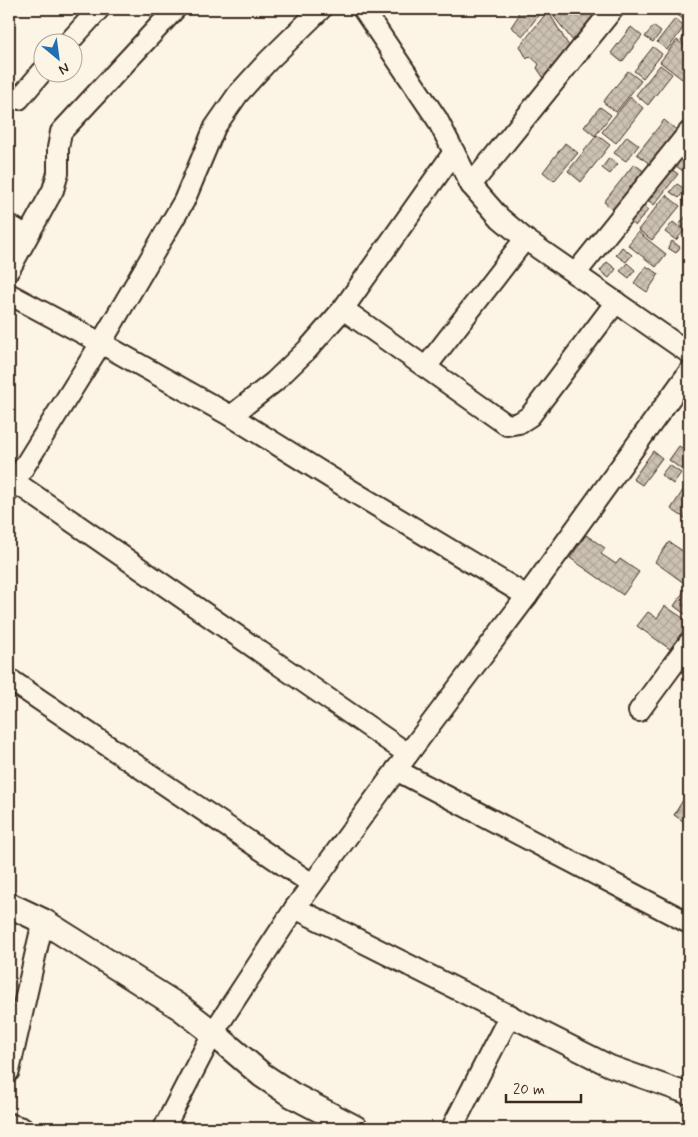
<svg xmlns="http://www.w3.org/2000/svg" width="698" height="1137" font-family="Mynerve,sans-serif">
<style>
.building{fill:url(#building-cross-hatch);stroke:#3b2a1e}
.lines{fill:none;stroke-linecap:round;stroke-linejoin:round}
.minor-casing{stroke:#3b2a1e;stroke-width:24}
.tertiary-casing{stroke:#3b2a1e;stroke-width:28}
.minor{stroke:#fcf5e5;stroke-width:20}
.tertiary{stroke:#fcf5e5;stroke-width:24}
</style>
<defs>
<pattern id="building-cross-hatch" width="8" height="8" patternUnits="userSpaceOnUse" patternTransform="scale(1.25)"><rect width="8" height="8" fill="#ccc2b3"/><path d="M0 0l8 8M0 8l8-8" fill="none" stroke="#b0a79a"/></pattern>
</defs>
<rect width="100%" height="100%" fill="#fcf5e5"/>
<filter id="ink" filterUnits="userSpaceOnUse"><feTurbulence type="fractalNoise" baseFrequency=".02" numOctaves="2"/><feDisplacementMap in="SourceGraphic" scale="10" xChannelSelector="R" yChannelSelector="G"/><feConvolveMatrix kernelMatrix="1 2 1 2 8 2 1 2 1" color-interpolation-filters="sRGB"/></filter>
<g filter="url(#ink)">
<!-- building -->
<g class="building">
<path d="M516 9H542V10L523 36 511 27 519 15Z"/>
<path d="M548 9H598L573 41Z"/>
<path d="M678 9H689V18L687 22 675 13Z"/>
<path d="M548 11 570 48 545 80 537 68 539 64 530 56 527 59 520 46Z"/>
<path d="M675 19 684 27 667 50 657 42Z"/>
<path d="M653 26 661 32 653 42 645 37Z"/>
<path d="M631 27 642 36 622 62 611 53Z"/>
<path d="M688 31H689V48L681 41Z"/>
<path d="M677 40 689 50V69L682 79 660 62Z"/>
<path d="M653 47 662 54 643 78 634 71Z"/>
<path d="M660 65 672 74 648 105 636 95Z"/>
<path d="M628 71 641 81 616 112 603 102Z"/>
<path d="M630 97 643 108 616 143 602 132Z"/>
<path d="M600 107 611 115 595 136 584 127Z"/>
<path d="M664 120 678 131 651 165 637 154Z"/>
<path d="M597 135 610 145 581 182 568 171Z"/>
<path d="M627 136 639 145 626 161 614 153Z"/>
<path d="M689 141V163L683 171 672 163Z"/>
<path d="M565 143 578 153 554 181 543 172Z"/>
<path d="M609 158 618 164 610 174 602 168Z"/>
<path d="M634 164 645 172 615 211 604 202Z"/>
<path d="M668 167 678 174 654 205 644 197Z"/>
<path d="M677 184 685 189 679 198 670 192Z"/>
<path d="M689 192V206L682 200Z"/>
<path d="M666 195 680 206 652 240 638 230Z"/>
<path d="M638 202 648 210 635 226 625 218Z"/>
<path d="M687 215 689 217V230L688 232 679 225Z"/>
<path d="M673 222 684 231 676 240 665 232Z"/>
<path d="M638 232 666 254 656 267 628 245Z"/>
<path d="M672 241 680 247 676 253 668 248Z"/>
<path d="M622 247 632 255 626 262 616 255Z"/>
<path d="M607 262 616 269 609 278 600 271Z"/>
<path d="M627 263 635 270 629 278 620 271Z"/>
<path d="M646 266 659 274 647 292 634 283Z"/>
<path d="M679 446 689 452V466L685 472 669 460Z"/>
<path d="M653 451 662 458 642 485 633 479Z"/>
<path d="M669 465 681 473 673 484 661 475Z"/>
<path d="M689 481V521L671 509Z"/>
<path d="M586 535 605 548 601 554 616 564 620 559 639 572 623 595 570 558Z"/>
<path d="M669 542 689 555V576L684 583 655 562Z"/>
<path d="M689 584V617L674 606Z"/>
<path d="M665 606 689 622 670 649 637 626 648 612 657 618Z"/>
<path d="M689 790V825L674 815Z"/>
</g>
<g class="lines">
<!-- minor casing -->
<g class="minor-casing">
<g id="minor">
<path d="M363 9 437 119 471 185 500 218 525 239 689 353"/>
<path d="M69 42 99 9"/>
<path d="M19 99 42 72"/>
<path d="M471 185 613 9"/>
<path d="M9 225 27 236"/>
<path d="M9 270 53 190 58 173V148L61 132 175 9"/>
<path d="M575 274 689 132"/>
<path d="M9 294 101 343 231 416 357 494 527 596"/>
<path d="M343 309 507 425 519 423 530 416 616 302"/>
<path d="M426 367 525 239"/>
<path d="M231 416 274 382 308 349 343 309 454 152"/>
<path d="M15 482 408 754"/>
<path d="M9 491 101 343 184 201 215 127 238 94 268 61 321 9"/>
<path d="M9 679 312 884"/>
<path d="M639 711 689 643"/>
<path d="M396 770 689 923"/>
<path d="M295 908 610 1066 689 1094"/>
<path d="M9 1071 43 921"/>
<path d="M9 1124 22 1128"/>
<path d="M164 1128 213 1033 295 908 408 754 527 596 689 372"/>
<path d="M452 1128 510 1015"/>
</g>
</g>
<!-- tertiary casing -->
<g class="tertiary-casing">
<path id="tertiary" d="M9 905 43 921 181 1008 213 1033 262 1075 292 1095 355 1128"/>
</g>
<!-- minor -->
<use href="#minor" class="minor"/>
<!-- tertiary -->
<use href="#tertiary" class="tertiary"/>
</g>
</g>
<!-- margin -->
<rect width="698" height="1137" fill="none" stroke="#fcf5e5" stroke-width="30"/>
<rect x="15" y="15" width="668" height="1107" fill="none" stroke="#3b2a1e" stroke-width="2" filter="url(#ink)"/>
<!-- north arrow -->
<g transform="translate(58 58) rotate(151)"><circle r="24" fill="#fcf5e5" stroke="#afa495"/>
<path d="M0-4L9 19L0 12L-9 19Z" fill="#1f6fb2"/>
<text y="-8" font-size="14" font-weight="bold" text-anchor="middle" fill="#3b2a1e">N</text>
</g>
<!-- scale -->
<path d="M506 1094v8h75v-8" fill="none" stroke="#3b2a1e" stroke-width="2.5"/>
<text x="513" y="1094" font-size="15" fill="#3b2a1e" stroke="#fcf5e5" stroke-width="4" paint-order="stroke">20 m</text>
</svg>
